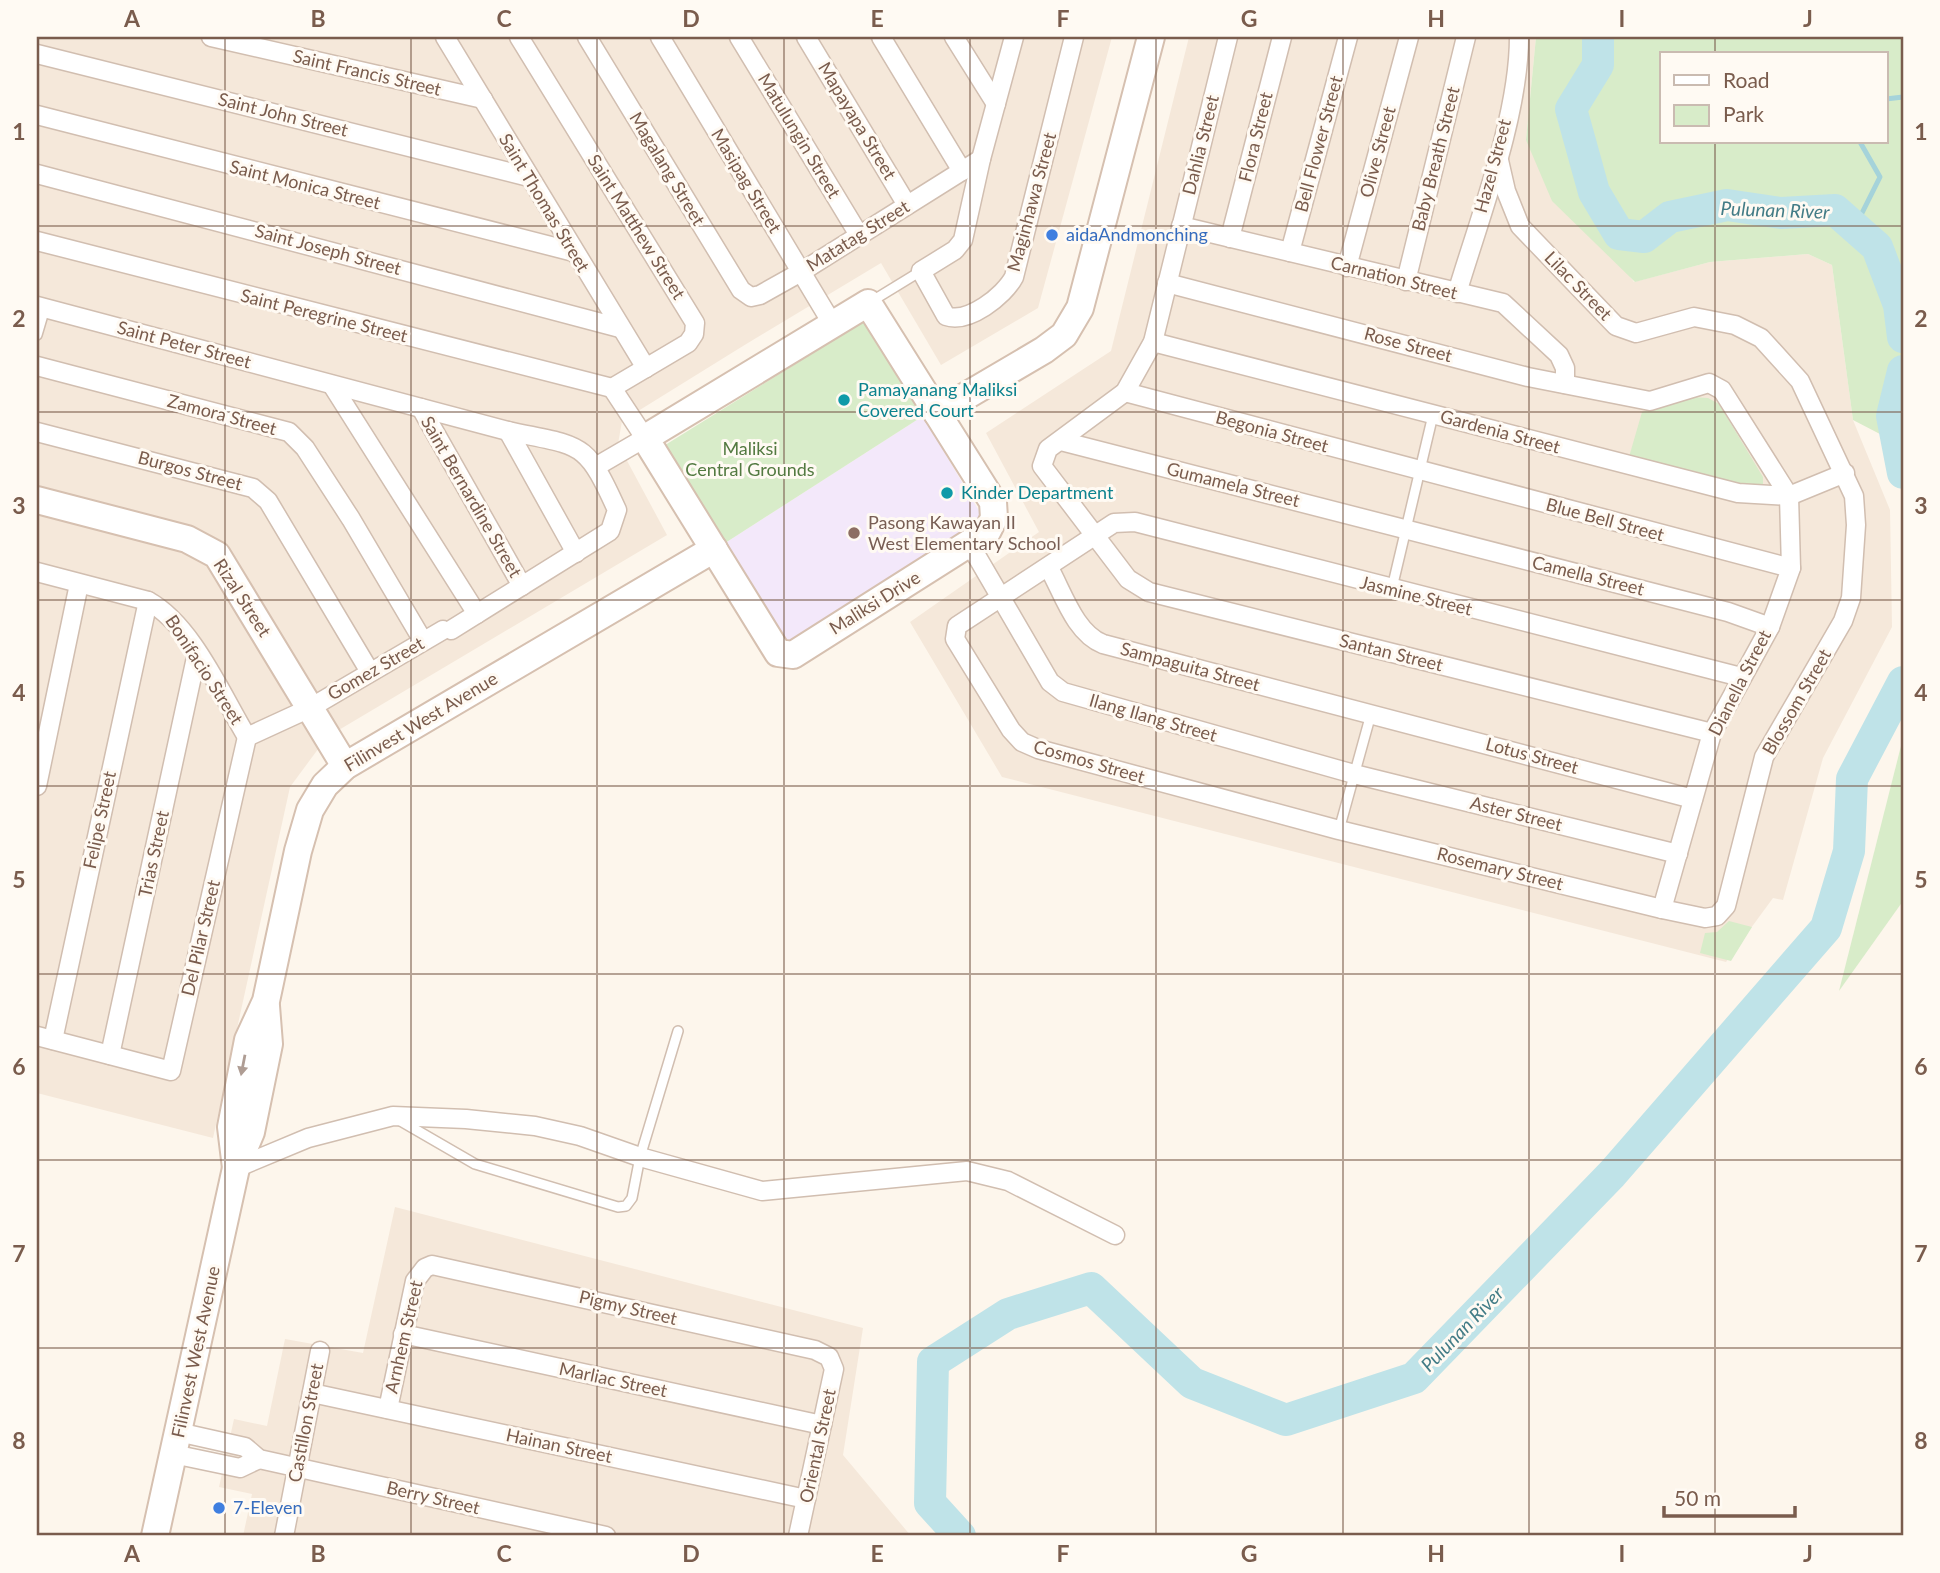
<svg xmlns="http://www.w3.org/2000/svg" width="1940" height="1573" font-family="Lato,sans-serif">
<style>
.residential{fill:#f5e8da}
.education{fill:#f3e8fa}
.green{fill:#d8ecc9;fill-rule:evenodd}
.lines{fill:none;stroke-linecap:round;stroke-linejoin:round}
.stream{stroke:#a5d3da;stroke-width:5}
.river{stroke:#bfe3e8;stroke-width:32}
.lane-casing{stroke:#d1beb0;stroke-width:12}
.street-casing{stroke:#d1beb0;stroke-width:21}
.secondary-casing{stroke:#d6c0b0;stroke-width:30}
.lane{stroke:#fff;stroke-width:9}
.street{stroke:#fff;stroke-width:18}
.secondary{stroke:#fff;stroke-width:26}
.oneway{fill:#af9d94}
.grid{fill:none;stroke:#7a5c4d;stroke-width:2;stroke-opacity:0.55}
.shop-dot{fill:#3f7fe0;stroke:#fffaf3;stroke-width:2.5}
.culture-dot{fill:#0f9aa8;stroke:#fffaf3;stroke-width:2.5}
.education-dot{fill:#8d6e63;stroke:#fffaf3;stroke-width:2.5}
.labels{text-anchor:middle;stroke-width:6;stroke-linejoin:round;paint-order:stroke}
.street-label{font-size:18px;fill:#7a5c4d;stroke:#fffaf3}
.shop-label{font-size:18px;fill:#366cbe;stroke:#fffaf3;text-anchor:start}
.culture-label{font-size:18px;fill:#0d838f;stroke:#fffaf3;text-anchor:start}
.park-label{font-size:18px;fill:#537a41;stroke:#fffaf3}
.education-label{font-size:18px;fill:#785e54;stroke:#fffaf3;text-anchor:start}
.water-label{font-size:19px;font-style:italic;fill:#437c86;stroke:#fffaf3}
.neatline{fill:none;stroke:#7a5c4d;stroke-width:2.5}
.grid-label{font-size:23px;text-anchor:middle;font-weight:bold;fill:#7a5c4d}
</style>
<rect width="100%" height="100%" fill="#fdf6ec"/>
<!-- residential -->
<g class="residential">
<path d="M37 37H1112L1038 308 941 365 881 263 743 346 622 421 618 444 667 535 327 737 290 787 213 1138 37 1093Z"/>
<path d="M1189 37H1536L1526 140 1634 282 1710 262 1808 254 1832 265 1853 420 1890 510 1892 627 1823 758 1783 900 1773 898 1726 962 1002 777 910 622 1039 532 986 433 1111 351Z"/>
<path d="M395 1207 863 1328 843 1455 911 1536H243L252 1494 219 1487 234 1419 267 1426 285 1339 363 1353Z"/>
</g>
<!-- education -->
<path class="education" d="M923 416 985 521 788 649 722 545Z"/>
<!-- green -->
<g class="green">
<path d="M1536 37H1903V446L1853 420 1832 265 1808 254 1710 262 1635 282 1552 201 1526 140ZM1662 54H1886V142H1662Z"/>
<path d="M863 322 923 416 722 545 662 447Z"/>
<path d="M1692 397 1708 398 1719 404 1763 477V484L1757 490 1629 457 1642 412Z"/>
<path d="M1903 738V901L1839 991Z"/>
<path d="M1729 921 1752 927 1731 961 1700 953 1705 933 1717 932Z"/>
</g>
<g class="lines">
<!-- stream -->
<g class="stream">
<path d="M1886 99 1903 97"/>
<path d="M1855 227 1880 177 1860 142"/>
</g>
<!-- river -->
<g class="river">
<path d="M1598 37V65L1571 109 1594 192 1619 234 1644 237 1670 217 1727 205 1781 213 1835 210 1877 247 1899 305 1903 337"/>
<path d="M1903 371 1892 416 1903 473"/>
<path d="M960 1536 930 1503 933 1362 1008 1314 1091 1288 1192 1383 1286 1420 1414 1378 1612 1174 1826 928 1849 851 1852 779 1903 682"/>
</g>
<!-- lane casing -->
<g class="lane-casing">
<g id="lane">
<path d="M872 301 921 271"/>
<path d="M37 335 45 308"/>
<path d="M1392 588 1433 415"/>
<path d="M1339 830 1371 714"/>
<path d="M399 1120 475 1164 618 1207 626 1206 632 1198 640 1157 678 1031"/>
</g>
</g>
<!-- street casing -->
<g class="street-casing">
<g id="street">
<path d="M211 37 483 99"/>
<path d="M445 37 646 368"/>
<path d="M519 37 695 323 694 334 688 343 612 388"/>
<path d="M587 37 741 290 751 297 760 295 801 272 981 159"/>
<path d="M660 37 833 325"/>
<path d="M739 37 859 235"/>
<path d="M806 37 907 205"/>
<path d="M881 37 962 171"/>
<path d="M954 37 996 104"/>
<path d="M1014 37 981 159 963 240 955 250 921 271 946 316C968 324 1004 296 1014 277L1074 37"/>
<path d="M1228 37 1153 342 1125 392 1048 449 1042 466 1128 579 1149 592 1712 733"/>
<path d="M37 54 529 177"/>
<path d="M37 115 574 252"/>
<path d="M1498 156 1506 191 1520 226 1616 326 1636 333 1694 317 1735 325 1761 338 1800 381 1854 496 1856 525 1851 598 1843 621 1764 757 1726 906 1717 916 1705 918 1662 909 1339 830 1038 749 1022 742 1011 730 955 639 957 626 1114 523 1135 522 1741 677"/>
<path d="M37 174 620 328"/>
<path d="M1181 226 1503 303 1559 355 1565 368V384"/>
<path d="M1230 238 1282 37"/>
<path d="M37 241 612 388"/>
<path d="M1290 252 1348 37"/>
<path d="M1347 267 1409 37"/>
<path d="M1406 281 1466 37"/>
<path d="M1167 283 1528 377 1650 401 1709 383 1722 390 1789 496 1791 568 1770 627 1712 733 1662 909"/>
<path d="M1457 293C1480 216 1519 116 1519 37"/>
<path d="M37 306 508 431C582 447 585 439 617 510L610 531 451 630"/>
<path d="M1153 342 1738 493 1789 496 1845 473"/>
<path d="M37 366 289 432 305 448 351 519 423 641"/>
<path d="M332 385 477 614"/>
<path d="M1125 392 1791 568"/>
<path d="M421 408 522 586"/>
<path d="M508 431 576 553"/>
<path d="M37 432 253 488 268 501 370 672"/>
<path d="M1061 441 1728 612 1770 627"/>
<path d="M597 466 645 438 612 388"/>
<path d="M969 543 1050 682 1063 692 1354 774 1678 854"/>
<path d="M1049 568C1063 593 1075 633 1103 644L1693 799"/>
<path d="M37 572 148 601C192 625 221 694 247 737"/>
<path d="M247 737 310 708 443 630"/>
<path d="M37 786 79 584"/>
<path d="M37 1036 171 1071 247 737"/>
<path d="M53 1040 148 601"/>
<path d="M110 1055 197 653"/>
<path d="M236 1168 308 1138 393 1116 466 1119 535 1126 580 1136 640 1157 762 1191 967 1171 1008 1181 1115 1235"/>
<path d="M403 1334 822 1425"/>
<path d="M312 1393 806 1499"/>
<path d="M388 1409 415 1281 425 1268 432 1265 815 1350 829 1357 834 1369 798 1536"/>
<path d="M178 1432 245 1447 259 1459 606 1536"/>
<path d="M173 1454 240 1468 259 1459"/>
<path d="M284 1536 320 1351"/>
</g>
</g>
<!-- secondary casing -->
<g class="secondary-casing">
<g id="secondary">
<path d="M868 303 993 502 994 518 987 532 793 655 778 653 645 438Z"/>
<path d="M937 413 1044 350 1064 335 1080 308 1151 37"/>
<path d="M37 500 187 539 217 555 345 766"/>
<path d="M236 1168 231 1127 248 1040 266 1001 298 851 310 810 325 785 345 766 714 549"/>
<path d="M155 1536 236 1168 251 1132 269 1044 266 1006"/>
</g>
</g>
<!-- lane -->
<use href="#lane" class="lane"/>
<!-- street -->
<use href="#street" class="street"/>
<!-- secondary -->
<use href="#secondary" class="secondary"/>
</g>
<!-- one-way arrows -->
<defs><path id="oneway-solid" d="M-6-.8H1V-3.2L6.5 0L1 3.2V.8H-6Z" transform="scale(1.75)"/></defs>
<use class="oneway" href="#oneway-solid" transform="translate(243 1065) rotate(101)"/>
<!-- grid -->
<path class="grid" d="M225 37V1536M411 37V1536M597 37V1536M784 37V1536M970 37V1536M1156 37V1536M1343 37V1536M1529 37V1536M1715 37V54M1715 142V1536M37 226H1903M37 412H1903M37 600H1903M37 786H1903M37 974H1903M37 1160H1903M37 1348H1903"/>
<!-- markers -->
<g class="shop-dot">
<circle cx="1052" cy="235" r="7"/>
<circle cx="219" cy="1508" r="7"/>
</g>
<g class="culture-dot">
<circle cx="844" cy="400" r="7"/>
<circle cx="947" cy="493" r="7"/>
</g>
<circle class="education-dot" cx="854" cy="533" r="7"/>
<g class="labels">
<!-- street labels -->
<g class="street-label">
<text transform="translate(367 73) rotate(13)" y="6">Saint Francis Street</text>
<text transform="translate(283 115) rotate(14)" y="6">Saint John Street</text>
<text transform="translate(857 121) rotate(59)" y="6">Mapayapa Street</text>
<text transform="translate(799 136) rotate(59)" y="6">Matulungin Street</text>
<text transform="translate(1256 137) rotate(-76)" y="6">Flora Street</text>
<text transform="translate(1319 144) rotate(-75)" y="6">Bell Flower Street</text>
<text transform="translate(1201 145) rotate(-76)" y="6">Dahlia Street</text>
<text transform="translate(1378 152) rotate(-75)" y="6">Olive Street</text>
<text transform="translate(1436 159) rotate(-76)" y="6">Baby Breath Street</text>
<text transform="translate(1493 166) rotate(-75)" y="6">Hazel Street</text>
<text transform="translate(667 169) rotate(59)" y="6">Magalang Street</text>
<text transform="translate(746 181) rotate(59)" y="6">Masipag Street</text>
<text transform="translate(305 185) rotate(14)" y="6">Saint Monica Street</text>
<text transform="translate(1032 202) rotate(-75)" y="6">Maginhawa Street</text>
<text transform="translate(544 203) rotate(59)" y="6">Saint Thomas Street</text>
<text transform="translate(636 227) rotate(58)" y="6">Saint Matthew Street</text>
<text transform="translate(858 236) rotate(-32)" y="6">Matatag Street</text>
<text transform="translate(328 250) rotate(15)" y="6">Saint Joseph Street</text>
<text transform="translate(1394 278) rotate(14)" y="6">Carnation Street</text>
<text transform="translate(1578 286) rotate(46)" y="6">Lilac Street</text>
<text transform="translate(324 316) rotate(14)" y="6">Saint Peregrine Street</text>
<text transform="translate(184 345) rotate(15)" y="6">Saint Peter Street</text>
<text transform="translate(1408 345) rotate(15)" y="6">Rose Street</text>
<text transform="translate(222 415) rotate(15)" y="6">Zamora Street</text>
<text transform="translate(1272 432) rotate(15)" y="6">Begonia Street</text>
<text transform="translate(1500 432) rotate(15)" y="6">Gardenia Street</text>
<text transform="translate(190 471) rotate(15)" y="6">Burgos Street</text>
<text transform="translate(1233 485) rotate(14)" y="6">Gumamela Street</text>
<text transform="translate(471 497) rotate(60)" y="6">Saint Bernardine Street</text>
<text transform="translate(1605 520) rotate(15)" y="6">Blue Bell Street</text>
<text transform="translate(1588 576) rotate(14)" y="6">Camella Street</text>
<text transform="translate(1416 596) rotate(14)" y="6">Jasmine Street</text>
<text transform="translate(242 598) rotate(57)" y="6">Rizal Street</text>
<text transform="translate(875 603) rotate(-32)" y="6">Maliksi Drive</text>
<text transform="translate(1391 653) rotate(14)" y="6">Santan Street</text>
<text transform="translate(1190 667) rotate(15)" y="6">Sampaguita Street</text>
<text transform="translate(376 669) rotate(-30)" y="6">Gomez Street</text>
<text transform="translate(204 670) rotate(57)" y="6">Bonifacio Street</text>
<text transform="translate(1740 683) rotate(-63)" y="6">Dianella Street</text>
<text transform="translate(1797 702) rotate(-60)" y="6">Blossom Street</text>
<text transform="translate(1153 718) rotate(16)" y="6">Ilang Ilang Street</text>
<text transform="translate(421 722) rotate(-31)" y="6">Filinvest West Avenue</text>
<text transform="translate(1532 756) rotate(15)" y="6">Lotus Street</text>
<text transform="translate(1089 762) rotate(16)" y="6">Cosmos Street</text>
<text transform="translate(1516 814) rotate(14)" y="6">Aster Street</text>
<text transform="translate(100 820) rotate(-78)" y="6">Felipe Street</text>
<text transform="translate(154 854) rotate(-78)" y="6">Trias Street</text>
<text transform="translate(1500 869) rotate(14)" y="6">Rosemary Street</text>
<text transform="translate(201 938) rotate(-77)" y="6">Del Pilar Street</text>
<text transform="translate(628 1308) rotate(13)" y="6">Pigmy Street</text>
<text transform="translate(404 1337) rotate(-77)" y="6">Arnhem Street</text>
<text transform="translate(196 1352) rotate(-78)" y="6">Filinvest West Avenue</text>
<text transform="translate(613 1380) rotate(12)" y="6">Marliac Street</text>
<text transform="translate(306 1423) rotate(-79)" y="6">Castillon Street</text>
<text transform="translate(559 1446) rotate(12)" y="6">Hainan Street</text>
<text transform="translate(818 1446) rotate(-78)" y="6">Oriental Street</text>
<text transform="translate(433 1498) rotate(13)" y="6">Berry Street</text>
</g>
<!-- shop labels -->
<g class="shop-label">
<text x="1066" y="241">aidaAndmonching</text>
<text x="233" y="1514">7-Eleven</text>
</g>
<!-- culture labels -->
<g class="culture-label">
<text x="858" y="396">Pamayanang Maliksi<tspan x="858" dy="21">Covered Court</tspan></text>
<text x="961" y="499">Kinder Department</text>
</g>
<!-- park labels -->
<g class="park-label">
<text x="750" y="455">Maliksi<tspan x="750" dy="21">Central Grounds</tspan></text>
</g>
<!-- education labels -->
<g class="education-label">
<text x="868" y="529">Pasong Kawayan II<tspan x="868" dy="21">West Elementary School</tspan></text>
</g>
<!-- water labels -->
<g class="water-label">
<text transform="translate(1775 210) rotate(2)" y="7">Pulunan River</text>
<text transform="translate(1462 1329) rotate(-46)" y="7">Pulunan River</text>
</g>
</g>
<!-- border -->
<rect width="1940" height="1573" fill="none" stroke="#fffaf3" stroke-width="77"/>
<!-- legend -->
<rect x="1660" y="52" width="228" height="91" fill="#fffaf3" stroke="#cabbb1" stroke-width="2"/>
<rect x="1674" y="75" width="35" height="10" fill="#ffffff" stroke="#cabbb1" stroke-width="2"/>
<text x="1723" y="88" font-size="21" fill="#7a5c4d">Road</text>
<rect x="1674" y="105" width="35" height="21" fill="#d8ecc9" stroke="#cabbb1" stroke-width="2"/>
<text x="1723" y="122" font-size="21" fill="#7a5c4d">Park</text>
<!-- scale -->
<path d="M1664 1506v10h131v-10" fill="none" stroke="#7a5c4d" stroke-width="3.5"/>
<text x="1674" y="1506" font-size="21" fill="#7a5c4d" stroke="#fffaf3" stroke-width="5" paint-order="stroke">50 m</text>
<rect x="38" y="38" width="1864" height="1496" class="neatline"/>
<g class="grid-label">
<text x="132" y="27">A</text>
<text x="318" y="27">B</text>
<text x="504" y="27">C</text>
<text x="691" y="27">D</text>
<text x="877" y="27">E</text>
<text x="1063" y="27">F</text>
<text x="1249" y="27">G</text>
<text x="1436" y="27">H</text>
<text x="1622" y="27">I</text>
<text x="1808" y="27">J</text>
<text x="19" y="140">1</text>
<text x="1921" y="140">1</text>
<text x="19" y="327">2</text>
<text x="1921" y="327">2</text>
<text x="19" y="514">3</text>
<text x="1921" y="514">3</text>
<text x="19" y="701">4</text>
<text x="1921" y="701">4</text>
<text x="19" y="888">5</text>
<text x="1921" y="888">5</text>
<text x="19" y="1075">6</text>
<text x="1921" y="1075">6</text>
<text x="19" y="1262">7</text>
<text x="1921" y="1262">7</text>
<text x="19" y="1449">8</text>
<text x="1921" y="1449">8</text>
<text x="132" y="1562">A</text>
<text x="318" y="1562">B</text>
<text x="504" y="1562">C</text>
<text x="691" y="1562">D</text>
<text x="877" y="1562">E</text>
<text x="1063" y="1562">F</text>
<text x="1249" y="1562">G</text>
<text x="1436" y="1562">H</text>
<text x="1622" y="1562">I</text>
<text x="1808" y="1562">J</text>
</g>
</svg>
